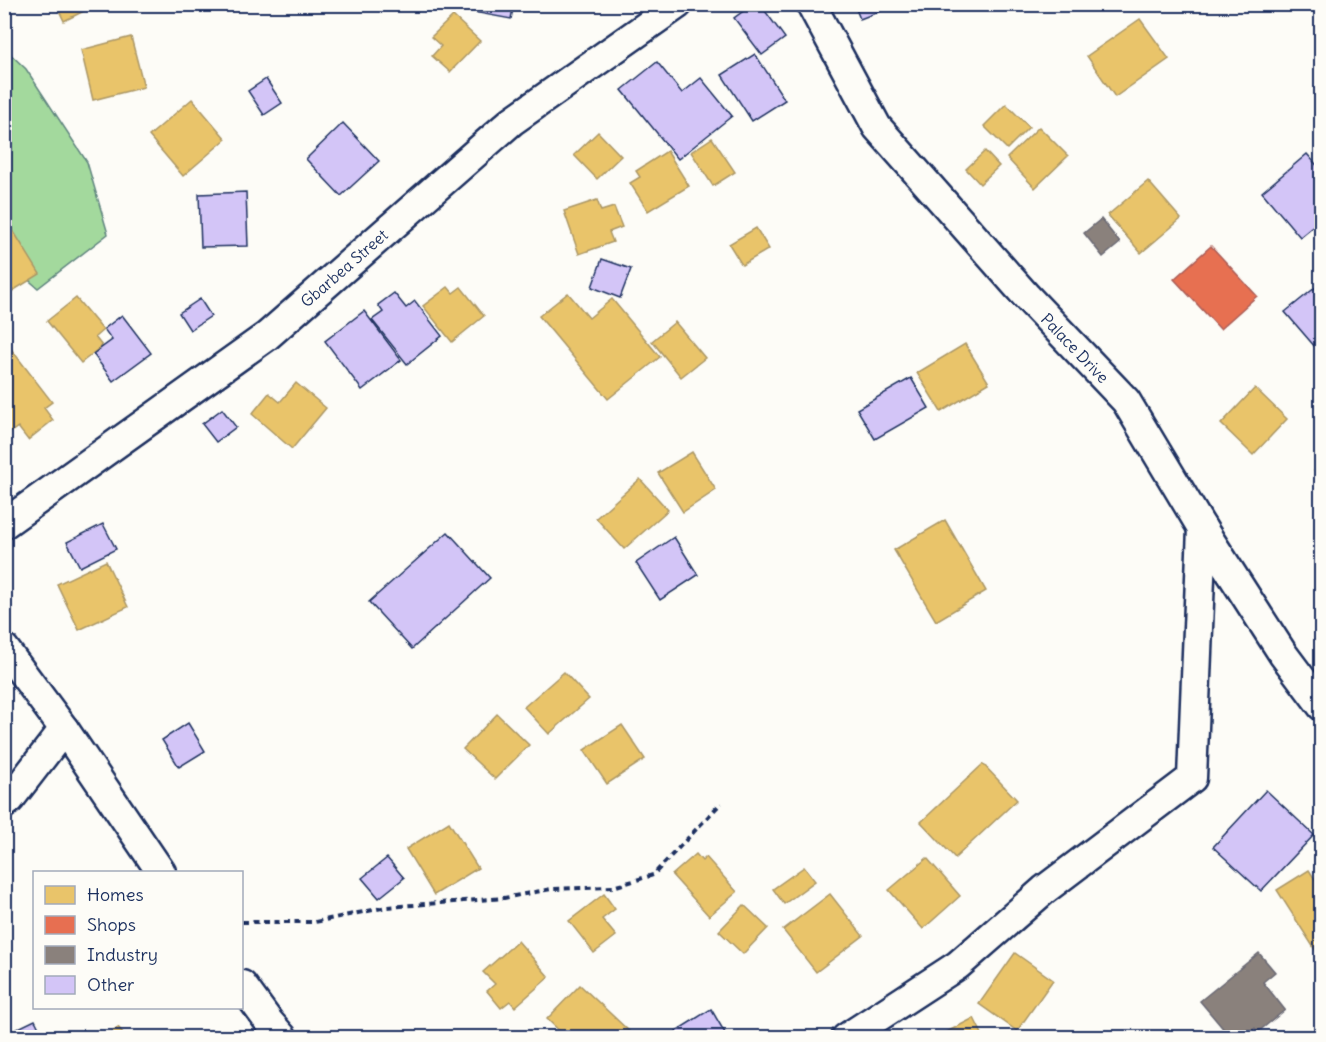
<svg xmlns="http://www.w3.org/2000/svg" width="1326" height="1042" font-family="Delius,sans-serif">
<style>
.green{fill:#a3d99d;stroke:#5f847e;stroke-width:1.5}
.homes{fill:#e9c46a;stroke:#ab9766;stroke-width:1.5}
.shops{fill:#e76f51;stroke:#aa5c55;stroke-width:1.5}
.industry{fill:#8a817c;stroke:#696873;stroke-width:1.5}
.building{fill:#d3c5f7;stroke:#1b2f5e;stroke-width:1.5}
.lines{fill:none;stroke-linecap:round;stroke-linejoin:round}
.street-casing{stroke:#1b2f5e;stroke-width:33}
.path{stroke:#1b2f5e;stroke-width:4;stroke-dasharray:6 4.5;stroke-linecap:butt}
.street{stroke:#fdfcf7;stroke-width:28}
.labels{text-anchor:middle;stroke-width:6;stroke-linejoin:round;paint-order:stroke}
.street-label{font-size:16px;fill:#1b2f5e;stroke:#fdfcf7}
</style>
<rect width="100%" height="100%" fill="#fdfcf7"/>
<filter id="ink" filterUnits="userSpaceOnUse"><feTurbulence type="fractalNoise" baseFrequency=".0167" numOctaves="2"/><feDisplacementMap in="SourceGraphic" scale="12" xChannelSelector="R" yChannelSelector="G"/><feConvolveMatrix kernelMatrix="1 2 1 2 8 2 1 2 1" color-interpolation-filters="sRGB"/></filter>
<g filter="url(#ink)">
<!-- green -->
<path class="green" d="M4 48 26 69 87 162 108 234 38 288 5 260Z"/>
<!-- homes -->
<g class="homes">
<path d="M56 4H98L64 21Z"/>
<path d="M313 4H356L313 6Z"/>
<path d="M453 16 480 41 450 72 432 56 441 46 431 37Z"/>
<path d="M1140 19 1169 59 1115 97 1087 56Z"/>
<path d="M131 37 144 87 93 100 81 50Z"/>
<path d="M192 99 226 139 183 176 149 136Z"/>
<path d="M1006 104 1029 127 1007 149 984 126Z"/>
<path d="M1039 127 1068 156 1035 188 1007 158Z"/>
<path d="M598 132 621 156 597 179 574 155Z"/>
<path d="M712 138 735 172 713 186 691 152Z"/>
<path d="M667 151 689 186 648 211 630 183 640 177 636 171Z"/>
<path d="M985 151 999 166 980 184 966 169Z"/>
<path d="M1148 181 1181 219 1141 253 1108 215Z"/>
<path d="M597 200 601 211 614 207 622 227 609 232 613 242 579 254 564 211Z"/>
<path d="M9 224 40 274 6 295 4 293V226Z"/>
<path d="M756 228 769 249 742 265 729 244Z"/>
<path d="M448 287 453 293 461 287 484 316 452 342 423 306Z"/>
<path d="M568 293 589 318 612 299 660 357 608 399 539 316Z"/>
<path d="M76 298 103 330 95 337 102 346 81 363 47 321Z"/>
<path d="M675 322 705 358 681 377 652 341Z"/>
<path d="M965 344 989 383 941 412 917 373Z"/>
<path d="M8 345 52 402 44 408 53 420 28 440 18 427 4 437V348Z"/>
<path d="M296 383 326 408 292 449 252 414 269 393 280 402Z"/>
<path d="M1255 388 1287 419 1253 455 1221 424Z"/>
<path d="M692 452 716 490 683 512 658 473Z"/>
<path d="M1322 463V478L1314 471Z"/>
<path d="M640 479 668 510 624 549 596 518Z"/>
<path d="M945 520 986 591 936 621 894 550Z"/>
<path d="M106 561 128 607 79 630 57 584Z"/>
<path d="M564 672 589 699 549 734 524 707Z"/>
<path d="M497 714 529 745 495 779 463 749Z"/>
<path d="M622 725 645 759 607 784 584 750Z"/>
<path d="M983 764 1017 800 955 858 921 822Z"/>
<path d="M449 822 478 868 434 895 406 849Z"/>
<path d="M696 854 702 861 706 857 737 892 709 916 672 875Z"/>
<path d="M927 858 960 896 923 929 889 890Z"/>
<path d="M804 867 815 881 784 904 773 889Z"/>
<path d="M1309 870 1322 890 1321 959 1277 890Z"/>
<path d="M604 894 615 909 602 919 616 936 594 953 569 921Z"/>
<path d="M830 894 863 936 816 972 783 930Z"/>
<path d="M744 905 768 928 743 954 719 931Z"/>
<path d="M518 941 549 977 515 1007 510 1001 501 1008 487 991 495 984 483 972Z"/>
<path d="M1015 953 1053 980 1017 1031 979 1004Z"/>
<path d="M580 985 629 1031 623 1038H567L547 1019Z"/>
<path d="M974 1018 984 1038H935Z"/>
<path d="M118 1027 127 1038H104Z"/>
</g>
<!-- shops -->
<path class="shops" d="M1211 246 1257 296 1220 329 1174 279Z"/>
<!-- industry -->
<g class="industry">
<path d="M1101 219 1120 243 1103 257 1084 233Z"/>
<path d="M1259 953 1275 972 1263 982 1285 1010 1258 1032 1255 1028 1244 1038H1231L1200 1001Z"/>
</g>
<!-- building -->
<g class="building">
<path d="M474 4H514L511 19 473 12Z"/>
<path d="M753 4H760L785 38 762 55 734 18Z"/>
<path d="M854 4H899L860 19Z"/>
<path d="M755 54 785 100 752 121 722 75Z"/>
<path d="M657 62 682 93 701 78 732 116 678 159 622 90Z"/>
<path d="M266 79 282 103 264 115 248 91Z"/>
<path d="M343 123 379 161 341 196 306 159Z"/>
<path d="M1307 154 1322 171V219L1300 237 1262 192Z"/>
<path d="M246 192 248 246 201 247 199 194Z"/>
<path d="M602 259 631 269 620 298 592 287Z"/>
<path d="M1316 287 1322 293V355L1285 312Z"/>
<path d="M394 293 406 308 415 301 442 336 407 364 372 320 383 312 378 305Z"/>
<path d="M200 299 211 316 190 330 179 313Z"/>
<path d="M364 311 401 360 362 390 325 341Z"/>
<path d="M122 315 151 353 113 381 93 354 112 340 104 329Z"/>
<path d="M911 378 929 408 875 439 857 409Z"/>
<path d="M222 409 236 427 216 442 202 424Z"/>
<path d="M103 524 116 549 80 567 67 542Z"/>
<path d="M448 532 490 578 412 649 369 602Z"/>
<path d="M674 537 698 575 660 600 636 563Z"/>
<path d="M188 723 205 751 179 767 162 740Z"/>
<path d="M1266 790 1314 835 1261 891 1213 847Z"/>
<path d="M387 858 404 878 379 898 362 878Z"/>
<path d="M711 1009 728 1038H680L676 1031Z"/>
<path d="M35 1020 44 1038H13L10 1032Z"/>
</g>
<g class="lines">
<!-- street casing -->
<g class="street-casing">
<g id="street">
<path d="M811 4 877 127 1027 297 1126 401 1202 528 1283 654 1322 706"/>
<path d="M4 524 267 336 512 121 678 4"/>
<path d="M4 648 64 729 161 872"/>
<path d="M4 804 10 799 64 729"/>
<path d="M242 985 269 1022 283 1038"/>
<path d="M846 1038 958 965 1044 890 1192 778 1202 528"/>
</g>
</g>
<!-- path -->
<path class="path" d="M242 922H315L387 907 504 898 551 889 613 887 653 875 721 803"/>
<!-- street -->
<use href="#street" class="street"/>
</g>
</g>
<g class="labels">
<!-- street labels -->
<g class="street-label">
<text transform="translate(344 268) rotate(-41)" y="6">Gbarbea Street</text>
<text transform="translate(1075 348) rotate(46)" y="6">Palace Drive</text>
</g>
</g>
<!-- margin -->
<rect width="1326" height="1042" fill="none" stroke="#fdfcf7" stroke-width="24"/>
<rect x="12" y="12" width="1302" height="1018" fill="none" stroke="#1b2f5e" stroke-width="2" filter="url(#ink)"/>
<!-- legend -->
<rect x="33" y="871" width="210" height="138" fill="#fdfcf7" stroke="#a3aaba" stroke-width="1.5"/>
<rect x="45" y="886" width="30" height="18" fill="#e9c46a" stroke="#a3aaba" stroke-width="1.5"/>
<text x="87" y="901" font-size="18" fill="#1b2f5e">Homes</text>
<rect x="45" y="916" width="30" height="18" fill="#e76f51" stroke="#a3aaba" stroke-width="1.5"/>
<text x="87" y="931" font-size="18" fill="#1b2f5e">Shops</text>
<rect x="45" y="946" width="30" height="18" fill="#8a817c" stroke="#a3aaba" stroke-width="1.5"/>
<text x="87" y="961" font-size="18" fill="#1b2f5e">Industry</text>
<rect x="45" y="976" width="30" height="18" fill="#d3c5f7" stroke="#a3aaba" stroke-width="1.5"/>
<text x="87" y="991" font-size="18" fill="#1b2f5e">Other</text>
</svg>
